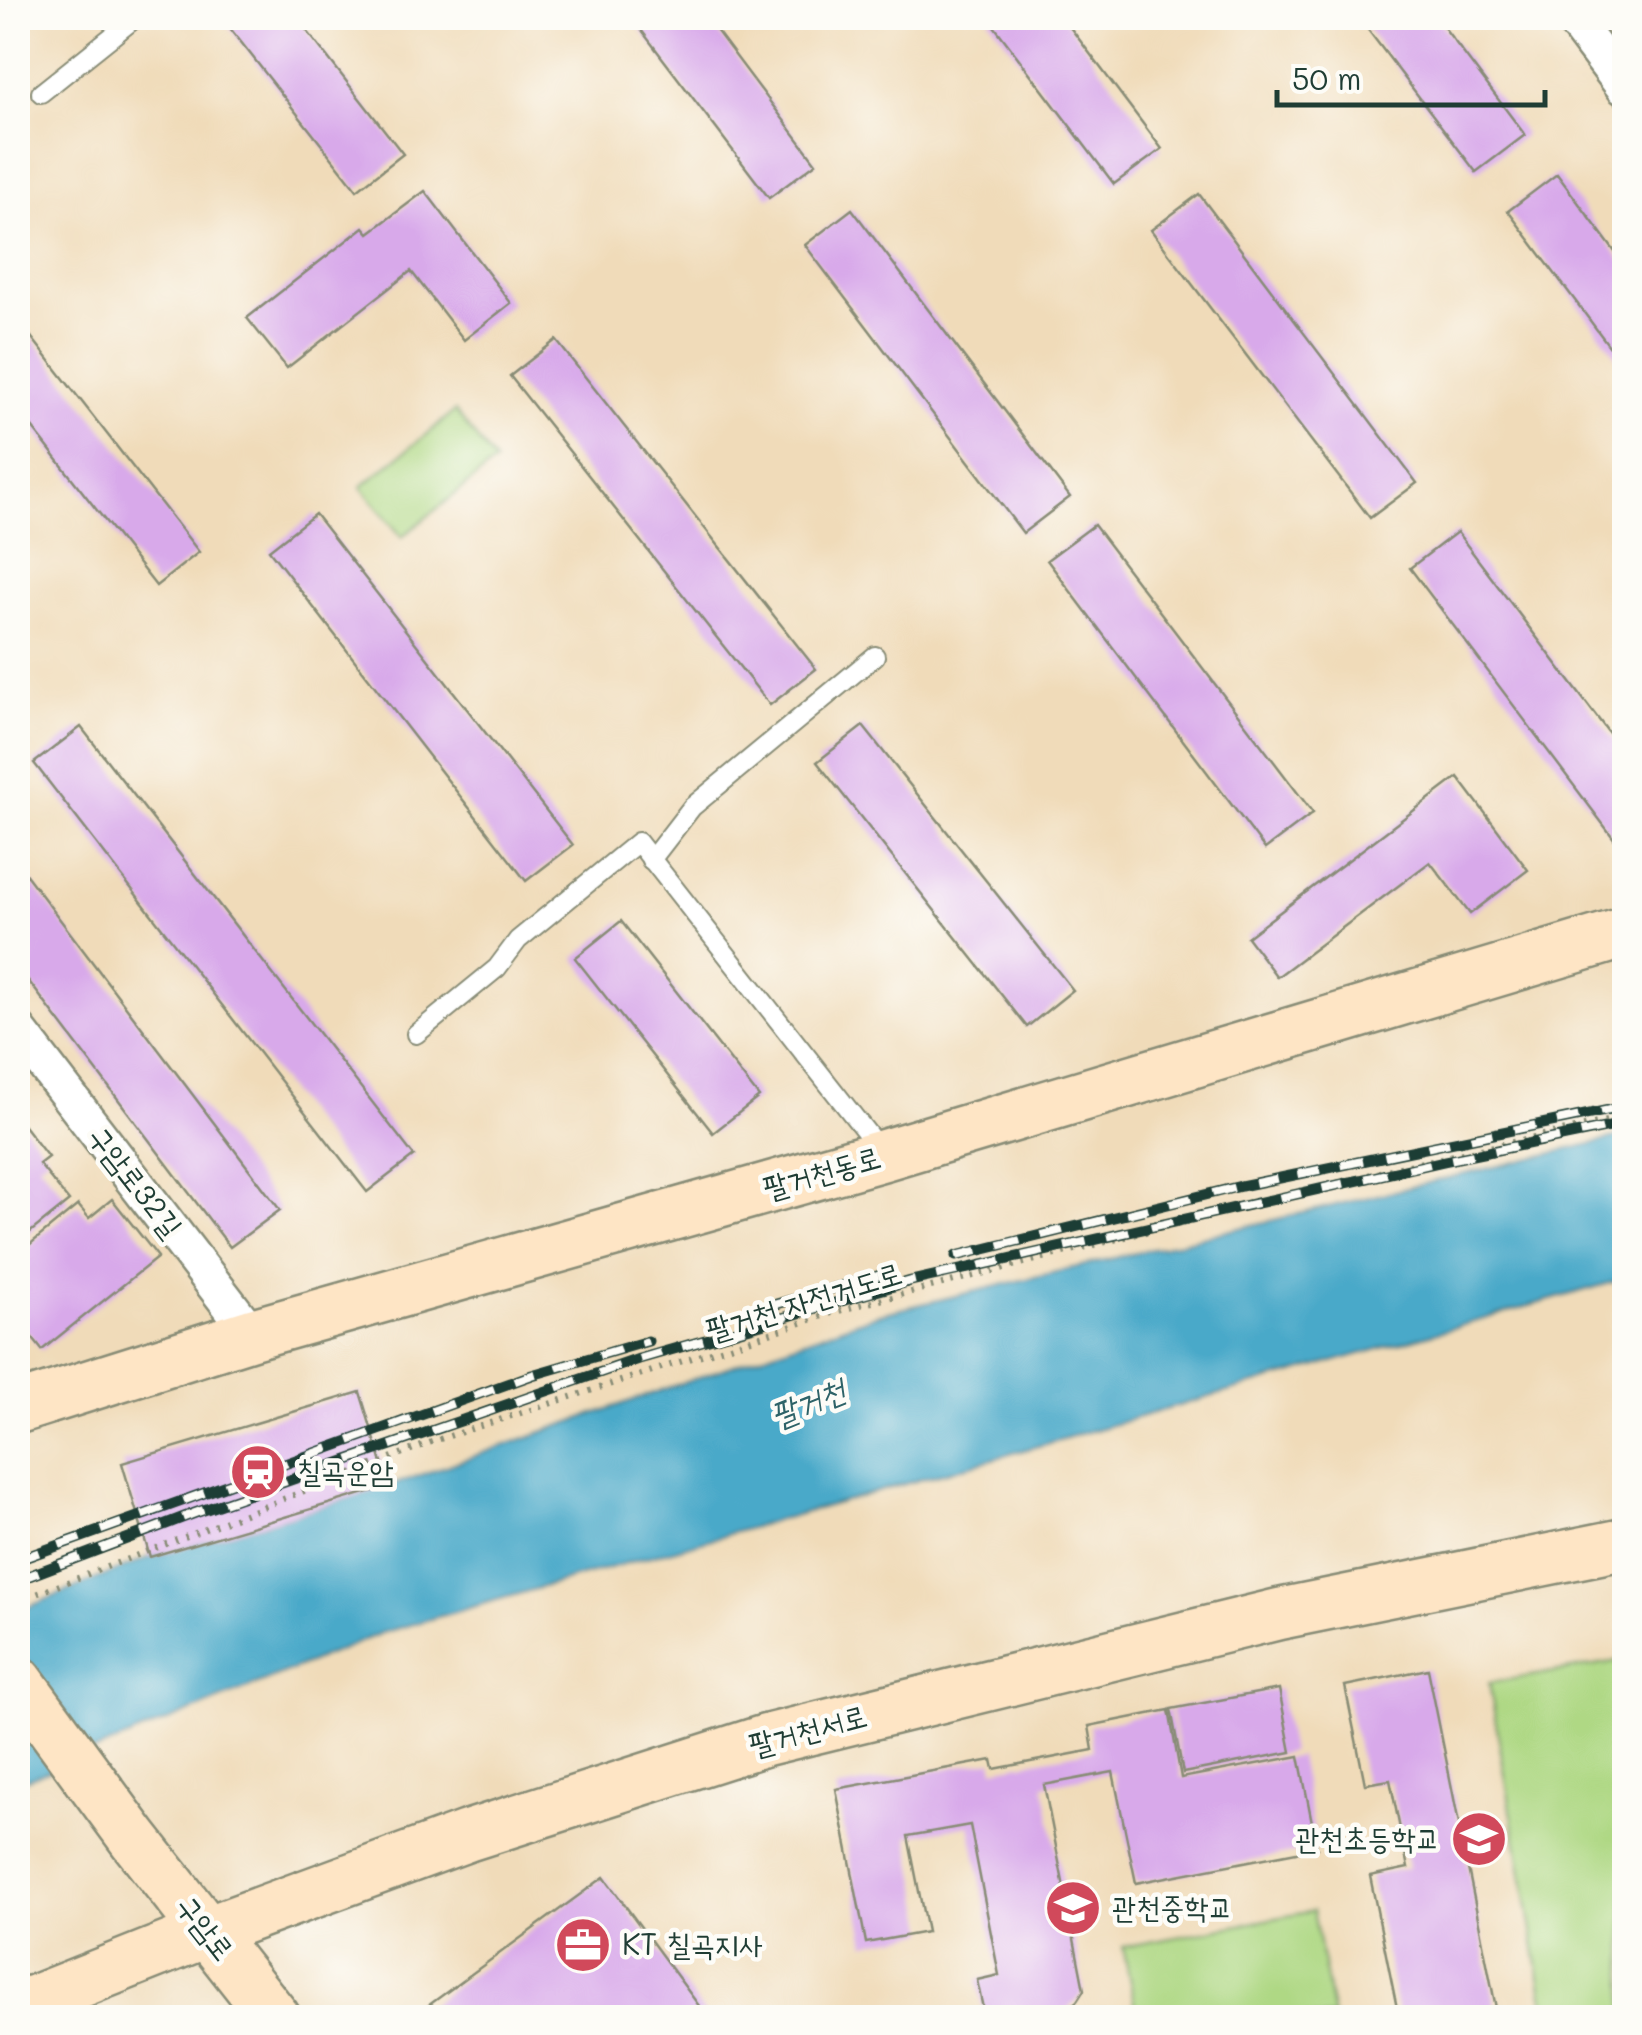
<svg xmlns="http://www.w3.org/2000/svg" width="1642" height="2035" font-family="Mali,'Poor Story',sans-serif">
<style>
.green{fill:#afd884;stroke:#678a5c;stroke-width:2.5}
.water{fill:#4aa9c9;stroke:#34737e;stroke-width:2.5}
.building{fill:#d8a9ea}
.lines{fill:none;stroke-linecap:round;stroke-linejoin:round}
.service-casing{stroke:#888c76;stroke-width:22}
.minor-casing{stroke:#888c76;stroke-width:40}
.secondary-casing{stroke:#888c76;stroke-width:55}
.path{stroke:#888c76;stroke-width:6;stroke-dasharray:2.5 8;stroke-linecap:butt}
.service{stroke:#fff;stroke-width:18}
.minor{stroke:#fff;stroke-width:35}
.secondary{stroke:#fee5c5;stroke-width:50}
.rail-casing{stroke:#1f3d34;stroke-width:11}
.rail{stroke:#fdfcf7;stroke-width:8;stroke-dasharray:22;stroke-linecap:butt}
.labels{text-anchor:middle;stroke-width:9;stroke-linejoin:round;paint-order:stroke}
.street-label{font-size:30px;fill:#1f3d34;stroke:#fdfcf7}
.poi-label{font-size:30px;fill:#1f3d34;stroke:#fdfcf7;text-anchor:start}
.water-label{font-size:32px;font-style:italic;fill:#2e6368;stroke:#fdfcf7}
</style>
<rect width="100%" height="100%" fill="#fdfcf7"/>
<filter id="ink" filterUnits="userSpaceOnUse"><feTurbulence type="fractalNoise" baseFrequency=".01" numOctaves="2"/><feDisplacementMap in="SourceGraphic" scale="20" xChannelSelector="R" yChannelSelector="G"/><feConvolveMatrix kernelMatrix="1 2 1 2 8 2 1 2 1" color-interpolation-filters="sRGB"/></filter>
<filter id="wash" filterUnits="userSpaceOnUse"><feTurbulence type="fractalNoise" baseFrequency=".0048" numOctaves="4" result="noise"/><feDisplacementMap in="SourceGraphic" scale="40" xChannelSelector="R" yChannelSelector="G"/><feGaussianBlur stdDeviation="2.25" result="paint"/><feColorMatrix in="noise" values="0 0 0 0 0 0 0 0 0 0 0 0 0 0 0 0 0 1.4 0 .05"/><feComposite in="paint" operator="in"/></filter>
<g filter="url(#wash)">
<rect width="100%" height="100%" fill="#f0dbb9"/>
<!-- green -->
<g class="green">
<path d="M455 411 495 462 402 537 361 487Z"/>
<path d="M1624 1660V2017H1547L1489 1683Z"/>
<path d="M1313 1911 1333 2017H1137L1123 1947Z"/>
</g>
<!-- water -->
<path class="water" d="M1624 1136V1279L381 1633 18 1783V1611L150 1557 389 1486 876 1315Z"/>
<g id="blocks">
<!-- building -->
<g class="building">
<path d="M222 18H297L403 154 357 190Z"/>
<path d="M632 18H707L816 163 769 198Z"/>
<path d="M988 18H1063L1162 149 1114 184Z"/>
<path d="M1359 18H1437L1525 135 1476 172Z"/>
<path d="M1557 174 1624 264V366L1508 211Z"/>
<path d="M425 191 511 303 464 340 411 271 287 368 247 318 364 227 369 233Z"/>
<path d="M1199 194 1417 483 1370 518 1151 230Z"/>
<path d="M852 209 1070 497 1023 533 805 245Z"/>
<path d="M18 320 199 552 156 586 18 409Z"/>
<path d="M556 340 816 669 770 705 510 376Z"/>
<path d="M315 514 573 845 526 881 269 550Z"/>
<path d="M1094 525 1313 813 1265 849 1047 560Z"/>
<path d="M1457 532 1624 753V852L1410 568Z"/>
<path d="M863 726 1073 990 1027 1027 817 762Z"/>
<path d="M81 727 414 1156 367 1192 34 763Z"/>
<path d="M1458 777 1528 870 1470 914 1430 862 1277 977 1247 937Z"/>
<path d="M18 864 280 1210 230 1247 18 967Z"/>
<path d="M621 921 759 1097 713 1133 575 958Z"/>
<path d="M18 1118 48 1157 39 1164 69 1201 18 1242Z"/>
<path d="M112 1199 158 1257 42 1350 18 1320V1254L78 1205 89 1218Z"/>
<path d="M360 1392 389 1486 150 1557 122 1463Z"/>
<path d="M1428 1669 1498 2018H1435L1434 2012 1399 2018 1370 1876 1408 1868 1390 1780 1365 1784 1345 1686Z"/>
<path d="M1279 1689 1291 1752 1183 1773 1171 1709Z"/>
<path d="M1169 1710 1181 1778 1299 1756 1317 1848 1136 1883 1113 1772 1044 1785 1084 1990 1077 2001 1063 2012 1064 2018H985L977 1980 999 1975 970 1825 908 1836 927 1932 866 1943 836 1789 992 1760 994 1769 1093 1750 1089 1726Z"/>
<path d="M604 1877 708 2018H421L418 2013Z"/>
</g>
</g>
</g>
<g filter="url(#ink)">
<use href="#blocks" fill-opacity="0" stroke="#888c76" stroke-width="2.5"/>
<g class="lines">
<!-- service casing -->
<g class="service-casing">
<g id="service">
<path d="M41 93 135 18"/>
<path d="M651 860 692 807 875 656"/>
<path d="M416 1034 497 968 518 940 638 842 881 1151"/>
</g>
</g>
<!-- minor casing -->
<g class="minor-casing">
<g id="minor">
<path d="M1572 18 1624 87"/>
<path d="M18 1030 252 1334"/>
</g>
</g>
<!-- secondary casing -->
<g class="secondary-casing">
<g id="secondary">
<path d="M18 1408 252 1334 884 1155 1624 933"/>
<path d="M18 1681 134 1839 275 2018"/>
<path d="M18 2007 209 1931 467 1836 766 1740 1279 1614 1624 1544"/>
</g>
</g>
<!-- path -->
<path class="path" d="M18 1601 437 1440 845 1309 1391 1169 1624 1117"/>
<!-- service -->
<use href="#service" class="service"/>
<!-- minor -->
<use href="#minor" class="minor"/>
<!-- secondary -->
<use href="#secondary" class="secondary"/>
<!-- rail casing -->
<g class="rail-casing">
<g id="rail">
<path d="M956 1256 1241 1186 1624 1107"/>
<path d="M773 1305 888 1273"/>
<path d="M18 1560 532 1375 648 1341"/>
<path d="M18 1580 195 1513 639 1359 911 1281 1444 1161 1624 1124"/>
</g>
</g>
<!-- rail -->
<use href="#rail" class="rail"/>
</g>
</g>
<!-- icons -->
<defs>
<g id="station-disc" transform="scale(2.875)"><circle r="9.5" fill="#d1495b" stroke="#fdfcf7"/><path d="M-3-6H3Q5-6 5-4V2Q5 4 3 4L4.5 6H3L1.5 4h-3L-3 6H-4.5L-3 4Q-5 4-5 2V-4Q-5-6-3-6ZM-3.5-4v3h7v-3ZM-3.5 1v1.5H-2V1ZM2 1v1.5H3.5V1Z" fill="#fff"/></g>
<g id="school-disc" transform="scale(2.875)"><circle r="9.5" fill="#d1495b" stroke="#fdfcf7"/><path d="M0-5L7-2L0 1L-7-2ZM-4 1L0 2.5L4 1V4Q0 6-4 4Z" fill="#fff"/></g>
<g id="office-disc" transform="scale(2.875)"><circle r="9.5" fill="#d1495b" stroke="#fdfcf7"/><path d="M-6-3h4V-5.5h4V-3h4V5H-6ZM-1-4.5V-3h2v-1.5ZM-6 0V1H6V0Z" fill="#fff"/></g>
</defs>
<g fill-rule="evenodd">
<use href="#station-disc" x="258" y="1472"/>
<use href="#school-disc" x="1479" y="1839"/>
<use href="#school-disc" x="1073" y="1908"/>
<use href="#office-disc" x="583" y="1945"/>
</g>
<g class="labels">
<!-- street labels -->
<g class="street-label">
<text transform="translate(822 1173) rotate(-16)" y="10">팔거천동로</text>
<text transform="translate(135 1182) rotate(52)" y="10">구암로32길</text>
<text transform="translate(804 1302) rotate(-17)" y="10">팔거천 자전거도로</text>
<text transform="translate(808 1731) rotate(-15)" y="10">팔거천서로</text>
<text transform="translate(205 1928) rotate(52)" y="10">구암로</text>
</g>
<!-- poi labels -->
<g class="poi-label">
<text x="297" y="1482">칠곡운암</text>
<text x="1440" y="1849" text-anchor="end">관천초등학교</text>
<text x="1112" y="1918">관천중학교</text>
<text x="622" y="1955">KT 칠곡지사</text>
</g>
<!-- water labels -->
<g class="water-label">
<text transform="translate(808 1403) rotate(-22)" y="11">팔거천</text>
</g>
</g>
<!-- margin -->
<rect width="1642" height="2035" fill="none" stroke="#fdfcf7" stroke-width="60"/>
<!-- scale -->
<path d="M1277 90v15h268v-15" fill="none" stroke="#1f3d34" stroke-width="5"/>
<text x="1292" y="90" font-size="30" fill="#1f3d34" stroke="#fdfcf7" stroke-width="8" paint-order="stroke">50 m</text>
</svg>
